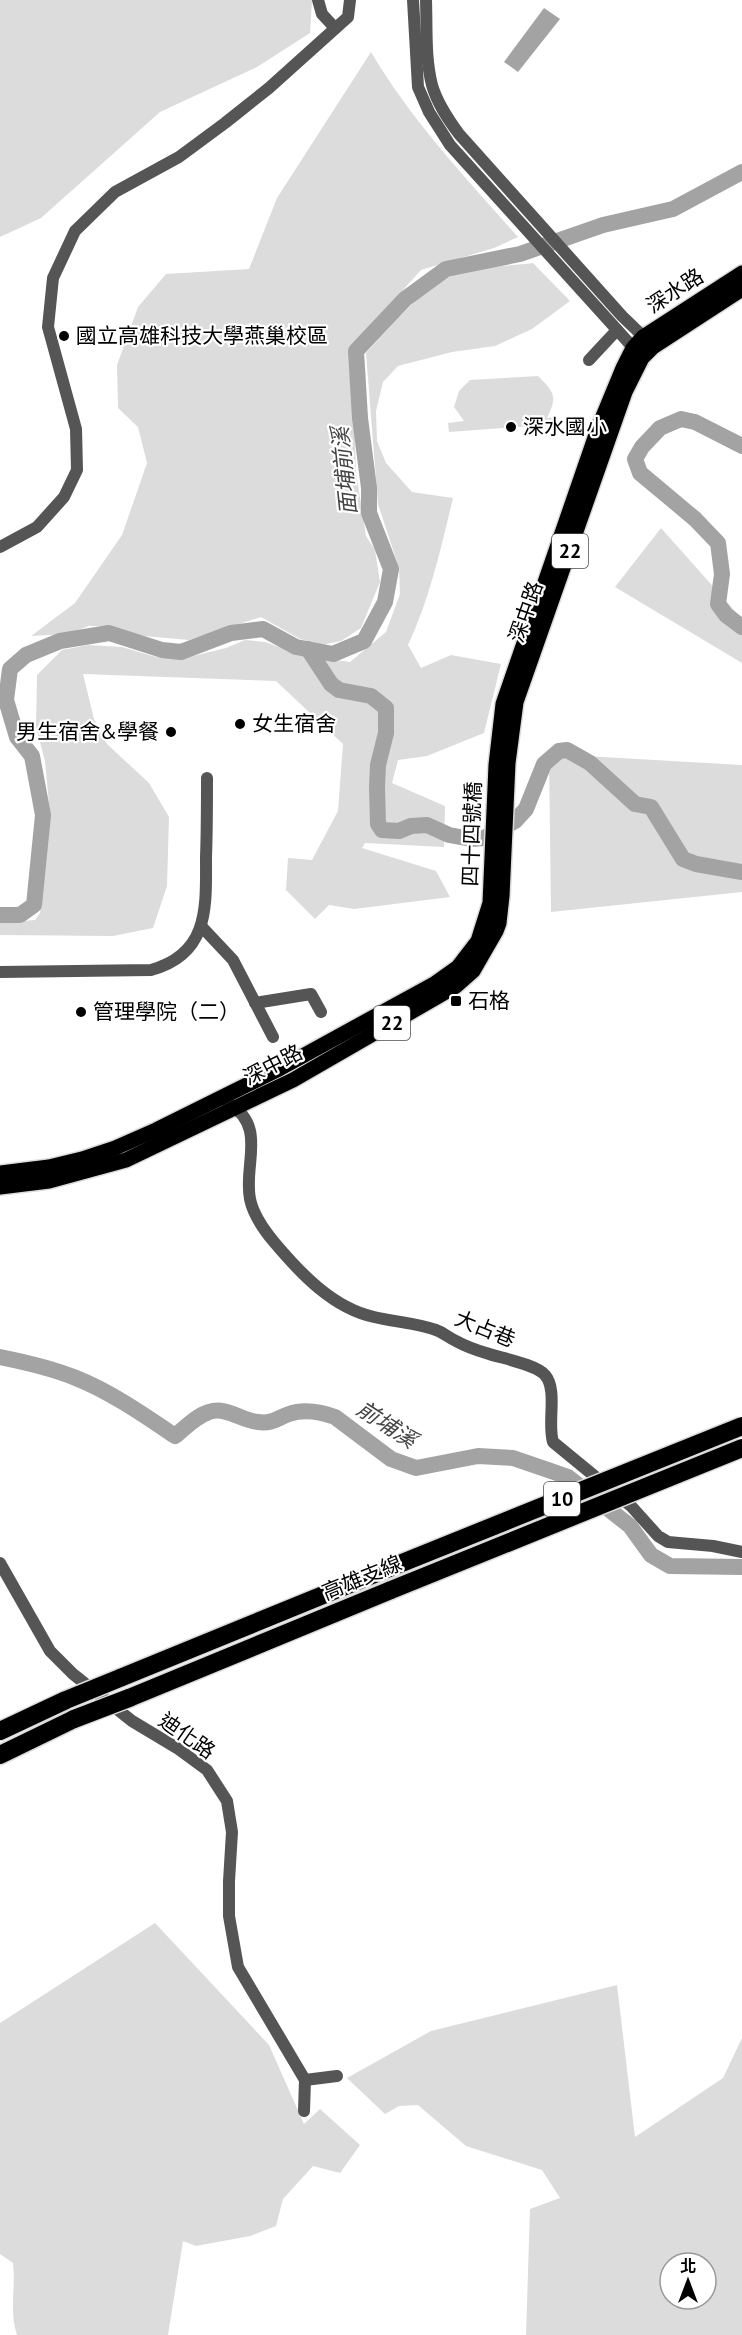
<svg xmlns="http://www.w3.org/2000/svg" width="742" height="2335" font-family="'PT Sans','Noto Sans TC',sans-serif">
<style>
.green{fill:#dcdcdc;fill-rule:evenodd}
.water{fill:#a3a3a3}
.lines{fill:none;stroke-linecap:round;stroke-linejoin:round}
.river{stroke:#a3a3a3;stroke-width:16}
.major-casing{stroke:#dbdbdb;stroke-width:18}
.highway-casing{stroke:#dbdbdb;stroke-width:21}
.minor{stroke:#555;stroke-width:12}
.major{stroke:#000;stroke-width:15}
.highway{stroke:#000;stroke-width:18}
.highway-bridge-casing{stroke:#dbdbdb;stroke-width:21;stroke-linecap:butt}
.highway-bridge{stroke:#000;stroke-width:18}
.poi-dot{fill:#000;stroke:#fff;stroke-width:2}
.labels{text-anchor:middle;stroke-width:4.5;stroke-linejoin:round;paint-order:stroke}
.shield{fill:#fff;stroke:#4c4c4c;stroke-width:1.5}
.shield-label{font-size:20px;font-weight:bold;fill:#000}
.street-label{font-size:21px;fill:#000;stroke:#fff}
.poi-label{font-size:21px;fill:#000;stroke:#fff;text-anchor:start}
.water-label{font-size:22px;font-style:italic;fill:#444;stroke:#fff}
</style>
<rect width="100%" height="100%" fill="#fff"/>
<!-- green -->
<g class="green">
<path d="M0 0H312L310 33 257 67 160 112 41 218 0 237Z"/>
<path d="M371 52C411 120 466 178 518 237L494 248 421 270 352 347 356 472 366 536 375 550 380 582 361 628 341 641 322 645 300 639 261 617 189 640 144 636 108 626H89L67 634 31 636 75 603 122 535 147 463 138 427 118 408 117 365 138 307 166 274 249 269 277 198Z"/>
<path d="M533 263 570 301 532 329 495 346 452 352 398 366 383 382 376 411 377 441 386 463 412 492 453 498C441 548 430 598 408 645L421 668 451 655 501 664 484 733 427 756 398 760 392 783 445 806 444 847 365 843 362 848 436 871 450 897 354 909 329 905 315 919 286 890 288 858 312 860 338 811 343 744 276 681 83 674 94 719 107 744 149 783 169 817 167 886 153 928 113 936 0 935V923L35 920 40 913 50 814 45 761 36 727 37 675 62 650 88 645 122 647 156 657 181 659 226 648 245 640 265 642 302 655 350 662 386 632 400 594 399 568 378 504 366 353C390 328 416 294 447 278 466 267 510 266 533 263Z"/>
<path d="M538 376C554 392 558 396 547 418L555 417 557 424 449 432 448 423 464 421 454 407 459 391 470 380Z"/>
<path d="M661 528 742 619V663L615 587Z"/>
<path d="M549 754 742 765V892L551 912Z"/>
<path d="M155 1923 269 2045 304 2124 320 2109 360 2145 340 2173 313 2166 283 2199 276 2226 250 2236 196 2246 183 2241 168 2335H17C9 2313 16 2287 13 2263L0 2254V2023Z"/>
<path d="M617 1985 635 2137 723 2078 742 2038V2335H526L530 2209 560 2198 542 2170 466 2146 418 2105 399 2106 385 2114 347 2078 431 2031ZM670 2263H706V2299H670Z"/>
</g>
<!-- water -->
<path class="water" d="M544 8 560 19 518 72 504 62Z"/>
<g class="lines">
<!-- river -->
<g class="river">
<path d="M742 446 695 422 681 419 660 428 642 447 635 459 640 473 695 519 718 543 722 574 718 604 726 615 742 627"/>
<path d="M308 649 331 684 339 690 371 696 386 708V733L378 765 377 787 378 824 382 830 399 831 411 826 427 825 449 835 471 839 484 838 515 821 526 809 544 764 559 751 567 750 590 763 635 804 651 807 683 859 696 864 742 872"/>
<path d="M0 915H20L34 905 43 815 32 756 17 737 6 700 10 669 26 655 60 641 109 633 162 650 181 652 231 633 263 629 296 647 333 654 364 641 385 602 391 569 369 513V488L360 418 356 351 405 299 446 269 520 254 603 225 673 209 742 172"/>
<path d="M0 1357C25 1362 52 1368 76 1378 111 1392 144 1415 175 1436 185 1428 196 1416 209 1412 226 1406 242 1421 258 1422 273 1424 277 1418 289 1414 303 1409 321 1412 335 1417L391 1459 416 1468 478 1456 513 1458 551 1471 568 1477 630 1526 651 1555 670 1566 742 1567"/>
</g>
<!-- major casing -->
<g class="major-casing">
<g id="major">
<path d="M0 1173 49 1167 82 1159 115 1148 156 1130 279 1069 434 984 458 967 478 941 490 903 496 765 503 704 599 426 623 368 633 348 643 337 742 273"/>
<path d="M0 1187 49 1181 126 1160 293 1080 456 986 473 971 496 931 499 923 502 896 508 763 516 702 625 392 642 358 653 347 742 289"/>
</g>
</g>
<!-- highway casing -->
<g class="highway-casing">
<g id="highway">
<path d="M120 1678 382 1571"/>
<path d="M129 1698 391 1590"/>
<path d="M0 1731 66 1700"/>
<path d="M0 1755 74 1719"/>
</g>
</g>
<!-- minor -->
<g class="minor">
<path d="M318 0 322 14 335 28"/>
<path d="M413 0 418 87 429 112 450 145 638 353"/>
<path d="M426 0C427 28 425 58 432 85 437 103 448 119 459 134L622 316 650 343"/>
<path d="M589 360 617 330"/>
<path d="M0 547 37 527 64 497 77 470 76 429 48 327 53 278 75 231 115 192 179 157 225 123 269 88 348 17 350 0"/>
<path d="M201 926 233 960 273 1037"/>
<path d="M0 972 151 970C210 954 206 906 206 857 207 830 207 804 207 778"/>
<path d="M255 1003 311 994 321 1012"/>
<path d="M228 1103C268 1126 243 1165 250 1199 253 1214 264 1230 274 1242 301 1274 333 1308 374 1317 395 1322 416 1323 436 1330 444 1333 449 1338 456 1341 465 1346 476 1350 486 1353 500 1358 536 1364 545 1375 558 1390 547 1423 553 1442L631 1506 658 1536 668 1542 713 1546 742 1552"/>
<path d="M0 1563 50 1651 73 1674 132 1721 177 1748 207 1770 227 1801 232 1832 229 1881V1916L238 1967 305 2080"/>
<path d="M305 2080 337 2076"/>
<path d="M304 2111 305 2080"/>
</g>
<!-- major -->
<use href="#major" class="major"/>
<!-- highway -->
<use href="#highway" class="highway"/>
<!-- highway-bridge casing -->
<g class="highway-bridge-casing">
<g id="highway-bridge">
<path d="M382 1571 742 1426"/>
<path d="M391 1590 742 1448"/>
<path d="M66 1700 120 1678"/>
<path d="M74 1719 129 1698"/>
</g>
</g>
<!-- highway-bridge -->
<use href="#highway-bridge" class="highway-bridge"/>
</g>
<!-- markers -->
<g class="poi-dot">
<circle cx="64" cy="336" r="6"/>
<circle cx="511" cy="427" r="6"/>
<circle cx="240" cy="724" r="6"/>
<circle cx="171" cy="732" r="6"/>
<rect x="450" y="995" width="12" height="12" rx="3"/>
<circle cx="81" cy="1012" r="6"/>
</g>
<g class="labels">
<!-- shield labels -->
<g class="shield">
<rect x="552" y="534" width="36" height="34" rx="4.5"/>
<rect x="374" y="1006" width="36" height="34" rx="4.5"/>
<rect x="544" y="1482" width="36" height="34" rx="4.5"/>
</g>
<g class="shield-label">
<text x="570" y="558">22</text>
<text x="392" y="1030">22</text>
<text x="562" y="1506">10</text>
</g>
<!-- street labels -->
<g class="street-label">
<text transform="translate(675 291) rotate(-33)" y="7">深水路</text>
<text transform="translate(526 612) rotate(-71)" y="7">深中路</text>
<text transform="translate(472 834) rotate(-88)" y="7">四十四號橋</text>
<text transform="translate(273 1065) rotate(-27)" y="7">深中路</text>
<text transform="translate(485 1329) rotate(22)" y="7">大占巷</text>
<text transform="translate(362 1578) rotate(-22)" y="7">高雄支線</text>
<text transform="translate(187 1736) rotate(35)" y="7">迪化路</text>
</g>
<!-- poi labels -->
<g class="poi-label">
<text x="76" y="343">國立高雄科技大學燕巢校區</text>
<text x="523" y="434">深水國小</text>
<text x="252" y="731">女生宿舍</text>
<text x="159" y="739" text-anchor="end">男生宿舍&amp;學餐</text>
<text x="468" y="1008">石格</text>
<text x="93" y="1019">管理學院（二）</text>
</g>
<!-- water labels -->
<g class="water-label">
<text transform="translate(344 471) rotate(-96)" y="8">面埔前溪</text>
<text transform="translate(387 1424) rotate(33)" y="8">前埔溪</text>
</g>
</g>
<!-- north arrow -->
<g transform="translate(688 2281)"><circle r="28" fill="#ffffff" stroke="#999999" stroke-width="1.5"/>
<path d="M0-4.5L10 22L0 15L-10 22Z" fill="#000000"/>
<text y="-9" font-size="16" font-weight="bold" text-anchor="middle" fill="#000000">北</text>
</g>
</svg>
